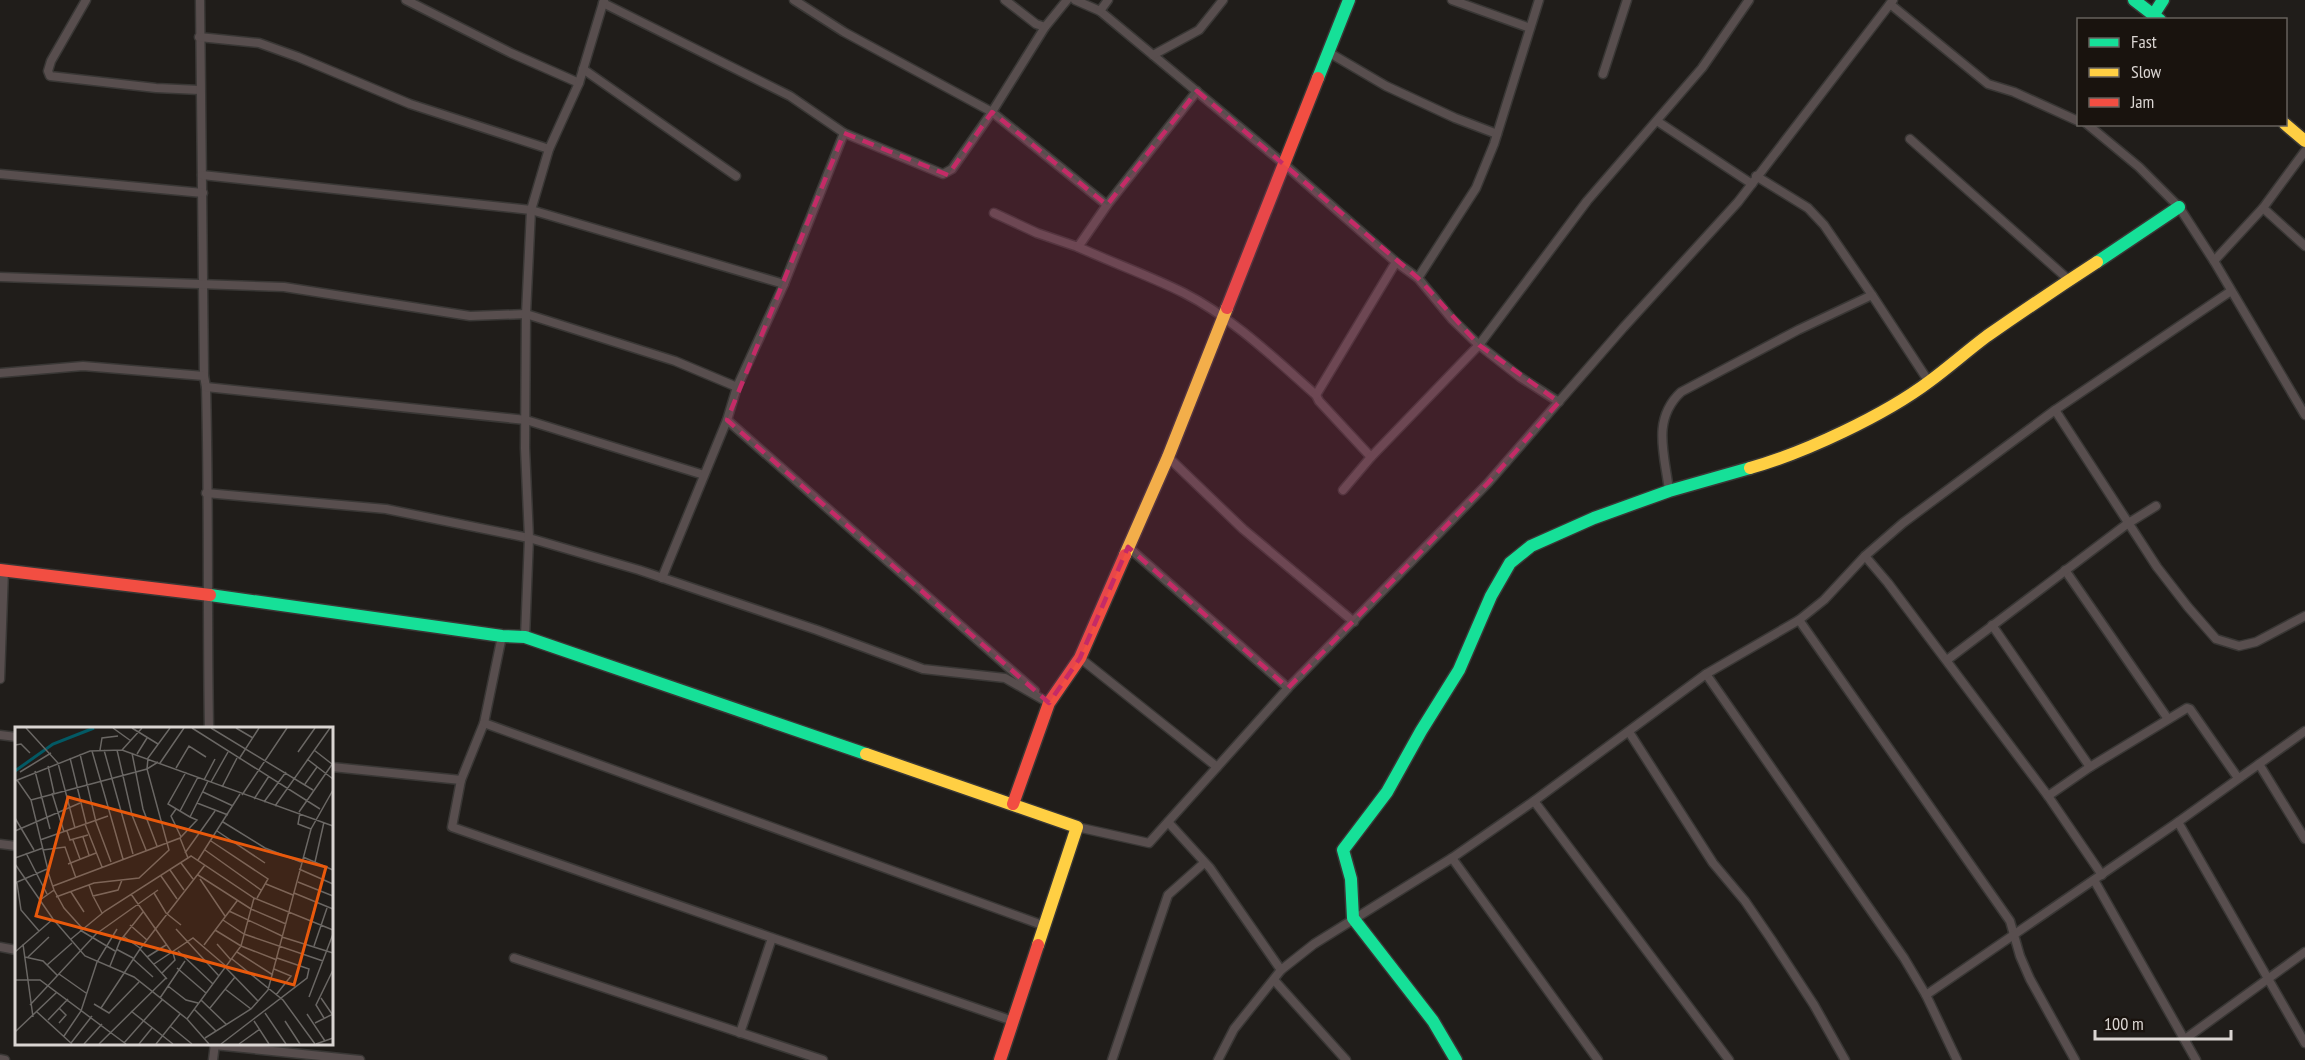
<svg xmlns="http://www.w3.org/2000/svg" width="2305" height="1060" font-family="'PT Sans Narrow',sans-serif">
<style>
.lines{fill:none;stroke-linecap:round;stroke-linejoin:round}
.street-casing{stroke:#393735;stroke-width:11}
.fast-casing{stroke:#393735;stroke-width:15}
.slow-casing{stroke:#393735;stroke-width:15}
.jam-casing{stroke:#393735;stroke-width:15}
.street{stroke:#584e4e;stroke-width:8}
.fast{stroke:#16e098;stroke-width:12}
.slow{stroke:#ffcf43;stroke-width:12}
.jam{stroke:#f24e42;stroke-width:12}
.marked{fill:#c42b67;fill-opacity:0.2;stroke:#c42b67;stroke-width:4.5;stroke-dasharray:12 8;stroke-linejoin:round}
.inset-river{fill:none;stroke:#035964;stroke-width:3}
.inset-road{fill:none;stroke:#6a6764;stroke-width:1.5}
.view{fill:#e8590c;fill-opacity:0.15;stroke:#e8590c;stroke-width:3}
.inset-edge{fill:none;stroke:#dad5d2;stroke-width:3}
</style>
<rect width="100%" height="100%" fill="#201d1a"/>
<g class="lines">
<!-- street casing -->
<g class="street-casing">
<g id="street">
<path d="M86 0 51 61 48 71 50 76 156 88 200 90"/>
<path d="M200 0 204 376 206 387C209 501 207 615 209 728"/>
<path d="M406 0 511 53 579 83"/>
<path d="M794 0 844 32 992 112 1107 205"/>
<path d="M1005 0 1036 24 1045 27"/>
<path d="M1075 0 1100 11 1284 164 1396 262 1418 278 1452 319 1479 345 1520 377 1559 402"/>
<path d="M1452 0 1530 28"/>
<path d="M603 3 790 96 844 133 943 174 952 169 992 112 1045 27 1067 0"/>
<path d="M1890 4 1988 84 2014 92 2078 121"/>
<path d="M1100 11 1108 0"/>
<path d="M199 37 259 43 298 57 410 104 549 149"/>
<path d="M1328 52 1386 86 1455 118 1497 134"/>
<path d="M1153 55 1199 30 1223 0"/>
<path d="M583 69 736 176"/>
<path d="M1603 74 1627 0"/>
<path d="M1657 121 1752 184"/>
<path d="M2087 124 2139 167 2179 207 2214 261"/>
<path d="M1910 139 2069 280"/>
<path d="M2305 151 2263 208 2214 261 2305 415"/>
<path d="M0 174 203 193"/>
<path d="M202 175 531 210 784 284"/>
<path d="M1756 176 1808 208 1824 225 1872 295"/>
<path d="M2263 208 2305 246"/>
<path d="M994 213 1037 233 1078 247 1107 205 1197 91"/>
<path d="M1078 247C1113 263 1150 276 1184 293 1233 318 1275 359 1316 395L1319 401 1371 457"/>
<path d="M0 277 284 287 470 316 526 314 675 361 737 387"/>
<path d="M1418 278 1476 188 1494 144 1539 0"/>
<path d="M0 373 83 366 204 376"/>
<path d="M206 387 526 420 704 475"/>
<path d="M1316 395 1396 262"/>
<path d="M2055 410 2157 567 2188 607 2216 639 2239 646 2256 642 2305 616"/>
<path d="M727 420 1035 691"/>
<path d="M1168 457 1243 529 1354 622"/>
<path d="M1343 490 1371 457 1479 345 1587 201 1702 68 1749 0"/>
<path d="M1669 491C1665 455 1651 420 1681 392L1798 330 1872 295 1929 382"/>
<path d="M206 493 386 509 529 538 639 570 817 630 923 669 1005 678 1049 703"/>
<path d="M1128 547 1288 688"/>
<path d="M1865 556 1888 583 2048 796 2102 875"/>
<path d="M2065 570 2168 719"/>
<path d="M662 578 727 420 737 387 784 284 844 133"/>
<path d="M1799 620 2010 921 2020 956 2030 979 2075 1060"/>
<path d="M1992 625 2090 767"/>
<path d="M502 636 484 723 461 780 452 827 1013 1021"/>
<path d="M525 637 529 538 525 448 526 314 531 210 549 149 579 83 604 0"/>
<path d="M1080 658 1217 767"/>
<path d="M1947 660 2127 524 2156 506"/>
<path d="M1706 674 1904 958 1926 995 1957 1060"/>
<path d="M0 679 4 570"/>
<path d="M484 723 1045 926"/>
<path d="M1629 732 1713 863 1745 901 1771 939 1814 1005 1845 1060"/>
<path d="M0 735 16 737"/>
<path d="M2259 764 2305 839"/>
<path d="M332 767 461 780"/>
<path d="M2048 796 2090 767 2187 708 2190 709 2238 778"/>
<path d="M1534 801 1729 1060"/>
<path d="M1168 822 1210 868 1281 970"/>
<path d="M2178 822 2305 1043"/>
<path d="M1077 827 1149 843 1288 688 1488 483 1623 328 1738 202 1893 0"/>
<path d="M0 844 16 846"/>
<path d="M1452 858 1598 1060"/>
<path d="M2094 880 2196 1060"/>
<path d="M0 947 16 950"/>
<path d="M514 958 823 1060"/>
<path d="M1274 980 1346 1060"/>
<path d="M1926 995 2178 822 2305 731"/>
<path d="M740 1033 772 938"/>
<path d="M2185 1039 2305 952"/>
<path d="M214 1045 360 1060"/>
<path d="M0 1059 5 1060"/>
<path d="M213 1060 215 1044"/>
<path d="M1112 1060 1168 895 1204 863"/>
<path d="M1218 1060 1234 1029 1281 970 1314 944 1452 858 1534 801 1706 674 1799 620 1824 600 1865 556 1903 523 2055 410 2231 291"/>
</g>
</g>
<!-- fast casing -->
<g class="fast-casing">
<g id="fast">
<path d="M2134 0 2160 20"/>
<path d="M2154 14 2163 0"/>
<path d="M1318 78 1349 0"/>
<path d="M2097 262 2179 207"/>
<path d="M210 595 502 636 525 637 866 754"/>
<path d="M1456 1060 1433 1021 1353 918 1351 879 1343 850 1387 792 1421 731 1459 670 1491 596 1510 563 1531 546 1594 518 1669 491 1750 468"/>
</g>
</g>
<!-- slow casing -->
<g class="slow-casing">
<g id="slow">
<path d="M2285 124 2305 141"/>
<path d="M1750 468C1804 453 1885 415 1930 381 1949 367 1967 351 1987 336 2023 311 2060 286 2097 262"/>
<path d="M1125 555 1168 457 1227 308"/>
<path d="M866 754 1077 827 1038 945"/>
</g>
</g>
<!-- jam casing -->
<g class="jam-casing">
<g id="jam">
<path d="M1227 308 1318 78"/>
<path d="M0 570 210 595"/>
<path d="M1013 804 1049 703 1080 658 1125 555"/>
<path d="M1000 1060 1038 945"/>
</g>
</g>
<!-- street -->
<use href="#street" class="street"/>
<!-- fast -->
<use href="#fast" class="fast"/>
<!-- slow -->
<use href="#slow" class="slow"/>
<!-- jam -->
<use href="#jam" class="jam"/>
</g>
<!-- marked area -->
<path class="marked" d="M1197 91 1418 278 1479 345 1559 402 1488 483 1288 688 1128 547 1080 658 1049 703 727 420 844 133 948 175 992 112 1107 205Z"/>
<!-- overview -->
<g transform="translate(15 727)">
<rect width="318" height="318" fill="#201d1a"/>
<path class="inset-river" d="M0 44 38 17 79 1"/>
<path class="inset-road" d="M11 1 43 36 60 101M98 1 116 14M117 1 143 17M177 1 305 82M196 1 298 63M221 1 238 11M0 18 6 17 15 26M85 23 87 11 103 9M89 23 118 127M102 23 117 88 131 123M107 23 127 1M299 23 317 37M77 24 108 132M283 25 300 1M117 26 128 82 142 119M65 27 81 95 96 135M122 27 132 11M55 31 71 96M224 32 244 1M292 32 318 52M145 36 169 1M33 39 39 66M161 41 174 19 191 30M20 44 35 102M5 45 36 26M171 45 153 77 175 90M2 53 16 73 33 143M189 53 200 32M0 54 75 24 107 23 318 99M196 55 213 25M290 57 302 40M207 60 222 31M188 65 218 79M37 66 49 105M227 68 272 1M239 72 254 49M16 73 132 42 143 35M249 75 271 45M182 76 213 88M260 79 315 1M161 82 156 89 166 110M165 84 183 50M284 85 318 36M285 86 283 97 296 102M0 91 19 123M208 95 250 121 286 135M70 97 87 140M0 104 65 76M52 104 55 113 73 108M202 104 250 136M68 110 74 128M165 111 173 131M25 113 93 89M58 113 65 132M196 114 253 152 242 171M28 123 50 120 61 151M190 123 246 163M11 126 32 167M170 126 200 84M288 130 318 143M0 131 28 121M183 133 225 67M300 135 309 95M166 136 178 152M0 137 38 192 70 229 119 250 172 292 194 317M53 137 81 126M284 142 318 157M155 143 169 163M183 148 236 182 271 197M146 149 162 172M185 152 210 189M283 155 318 169M0 156 32 142 39 163 25 173M2 156 6 183 24 204M251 157 278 168M74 158 78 169 103 163 107 153M38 159 165 111 182 93 175 90 193 54M39 163 49 181 67 201M56 165 69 185M139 166 151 186 166 198M279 166 318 182M116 167 156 224M78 169 87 186M41 170 79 156 124 151 154 123 132 42 133 31 155 1M214 184 267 209M208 193 229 207 308 234M296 194 301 176M115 198 132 213M161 202 204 249M65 203 100 224M200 203 226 219 262 233M108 209 125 221M267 210 318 226M56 212 90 184 176 129 239 171 318 203M8 217 18 290M202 217 216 233M189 218 222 174M299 219 312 181M101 222 118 231M125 222 152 252M163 224 198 257M0 225 38 192M222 225 258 248M10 230 28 234 43 249M13 230 34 210M132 230 151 218M118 232 138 250M217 232 268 273 300 317M139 237 178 211 212 240M32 238 57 216M95 239 105 214 128 185M162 241 191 266M211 241 243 274M259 242 276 249 261 268M147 246 160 233 158 226M44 247 71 266M0 253H25L111 317M153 259 171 273 183 276M210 262 236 282M294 270 318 207M145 271 170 234M306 271 317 287M186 273 212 298M79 277 94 286 124 255M15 278 81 207 143 163M86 281 125 222 190 138M195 281 220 250M179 282 201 304M116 284 158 317M22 285 57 317M250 286 271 317M292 287 310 314M309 291 301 278 318 243M172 292 226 219 239 171M33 293 53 272M239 294 254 317M270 294 285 317M44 296 51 288 44 281M300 296 318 287M155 299 177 317M0 305 42 265M49 309 66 284 82 235 102 202M190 311 236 282 253 263 296 102 318 63M56 316 77 289M109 316 147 273M69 317 87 297M84 317 151 251M124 317 137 301M141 317 165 287M206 317 292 251 294 242 262 231M224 317 245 302M301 317 318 311"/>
<path class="view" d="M53 70 311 140 279 258 21 189Z"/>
<rect width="318" height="318" class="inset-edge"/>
</g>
<!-- legend -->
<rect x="2077" y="18" width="210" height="108" fill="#19130e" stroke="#66615c" stroke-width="1.5"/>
<rect x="2089" y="38" width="30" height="9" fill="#16e098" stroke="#66615c" stroke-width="1.5"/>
<text x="2131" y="48" font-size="18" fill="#dad5d2">Fast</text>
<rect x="2089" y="68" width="30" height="9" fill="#ffcf43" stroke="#66615c" stroke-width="1.5"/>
<text x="2131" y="78" font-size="18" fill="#dad5d2">Slow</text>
<rect x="2089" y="98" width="30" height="9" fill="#f24e42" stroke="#66615c" stroke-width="1.5"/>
<text x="2131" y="108" font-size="18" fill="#dad5d2">Jam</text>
<!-- scale -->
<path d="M2095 1030v9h136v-9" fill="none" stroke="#dad5d2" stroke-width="3"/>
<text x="2104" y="1030" font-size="18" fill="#dad5d2" stroke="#19130e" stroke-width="4.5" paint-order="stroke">100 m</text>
</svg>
